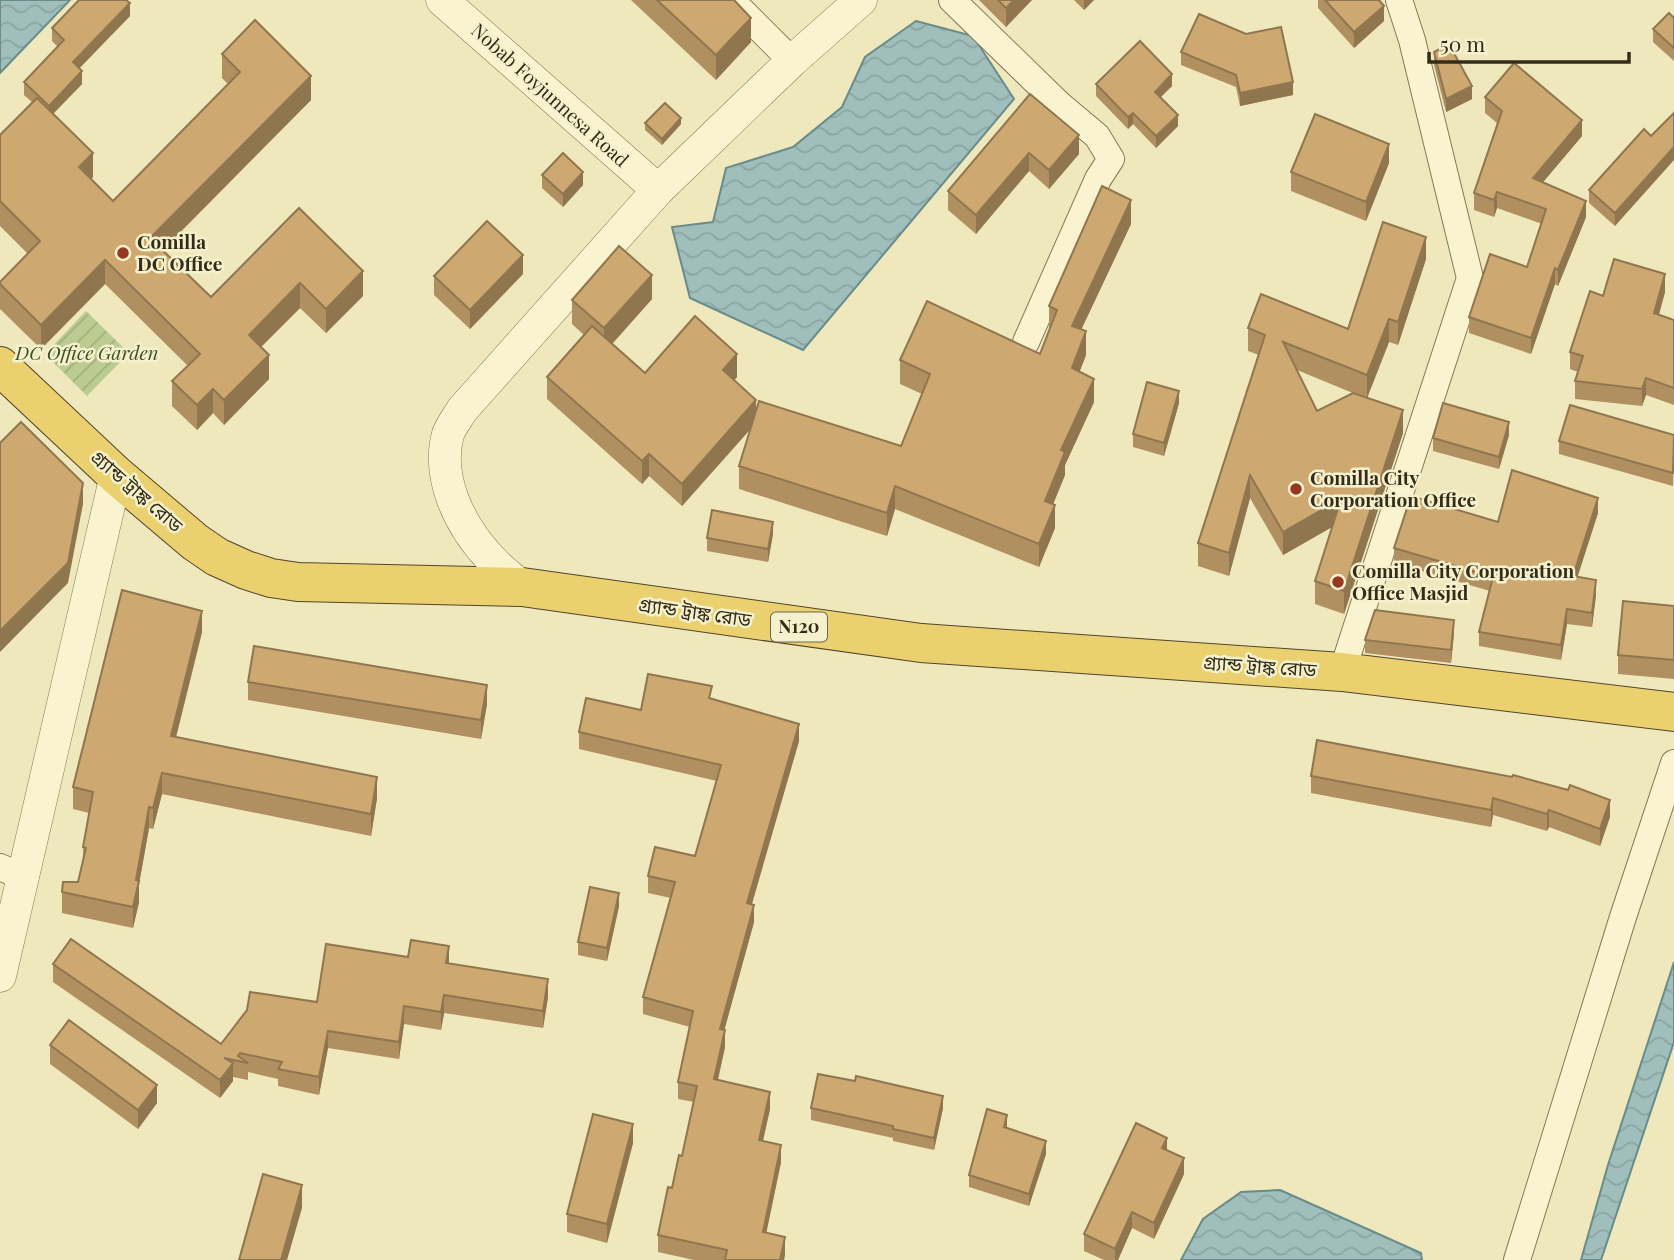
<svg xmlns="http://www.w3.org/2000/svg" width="1674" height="1260" font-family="'Playfair Display','Noto Sans Bengali',serif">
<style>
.garden{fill:url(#garden-furrows)}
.water{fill:url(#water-waves);stroke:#688c8a;stroke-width:2}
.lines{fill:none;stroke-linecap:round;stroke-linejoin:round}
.minor-casing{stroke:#867856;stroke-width:28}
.tertiary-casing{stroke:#867856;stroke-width:33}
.trunk-casing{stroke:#53452b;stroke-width:40}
.minor{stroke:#f9f4cf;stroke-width:26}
.tertiary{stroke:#f9f4cf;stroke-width:32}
.trunk{stroke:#ead06e;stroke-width:38}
.wall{fill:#b09061;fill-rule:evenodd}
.shaded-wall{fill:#90764f}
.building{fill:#cda871;stroke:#90764f;stroke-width:2}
.poi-dot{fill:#953925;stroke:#f5f1cc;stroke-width:2.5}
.labels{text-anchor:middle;stroke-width:5;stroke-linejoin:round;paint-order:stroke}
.shield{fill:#f5f1cc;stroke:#6e6750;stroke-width:2}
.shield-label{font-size:18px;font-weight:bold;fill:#342c1b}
.street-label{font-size:19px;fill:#342c1b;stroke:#f5f1cc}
.poi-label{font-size:19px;font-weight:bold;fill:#342c1b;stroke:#f5f1cc;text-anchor:start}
.park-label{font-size:19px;font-style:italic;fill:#3c5121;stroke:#f5f1cc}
</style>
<defs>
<pattern id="garden-furrows" width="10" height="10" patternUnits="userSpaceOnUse" patternTransform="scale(1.75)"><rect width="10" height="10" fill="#bacc91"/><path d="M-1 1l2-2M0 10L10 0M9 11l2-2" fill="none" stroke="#a0af7c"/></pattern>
<pattern id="water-waves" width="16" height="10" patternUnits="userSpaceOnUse" patternTransform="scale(1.75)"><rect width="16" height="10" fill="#a0bfbc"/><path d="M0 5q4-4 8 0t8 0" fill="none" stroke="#8aa4a1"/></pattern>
</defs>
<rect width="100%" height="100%" fill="#eee8bc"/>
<!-- garden -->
<path class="garden" d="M86 311 129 353 87 396 45 354Z"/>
<!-- water -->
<g class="water">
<path d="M0 0H70L0 73Z"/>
<path d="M916 21 973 36 1014 99 803 350 690 298 672 227 713 222 726 168 793 147 842 107 865 57Z"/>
<path d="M1674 962V1042L1601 1260H1581L1608 1165Z"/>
<path d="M1280 1190 1421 1253 1422 1260H1181L1203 1219 1241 1192Z"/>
</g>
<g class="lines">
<!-- minor casing -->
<g class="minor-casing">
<g id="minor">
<path d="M731 0 792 61"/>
<path d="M952 0 1060 105 1097 136 1111 159 1098 179 1026 342"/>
<path d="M1342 672 1470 278 1412 40 1399 0"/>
<path d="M0 867 23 877"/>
<path d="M1517 1260 1623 917 1674 763"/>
</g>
</g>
<!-- tertiary casing -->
<g class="tertiary-casing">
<g id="tertiary">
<path d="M442 0 658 190"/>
<path d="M522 587C512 578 499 569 490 558 460 526 436 478 448 434 451 426 458 417 462 410L658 190 792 61 861 0"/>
<path d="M0 976 116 475"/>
</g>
</g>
<!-- trunk casing -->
<g class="trunk-casing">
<path id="trunk" d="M0 366 116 475 195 542 217 557 246 570 271 578 298 582 522 587 921 643 1342 672 1674 712"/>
</g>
<!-- minor -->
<use href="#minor" class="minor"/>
<!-- tertiary -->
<use href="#tertiary" class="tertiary"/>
<!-- trunk -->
<use href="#trunk" class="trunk"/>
</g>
<!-- wall -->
<g class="wall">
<path d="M631 0H734L751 42 716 80Z"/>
<path d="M979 0H1032L1006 27Z"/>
<path d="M1074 0H1094L1084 10Z"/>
<path d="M1318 0H1379L1384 21 1354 48 1318 8Z"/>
<path d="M130 16 79 68 82 84 53 114 93 177 91 179 113 201 228 84 222 78V54L311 100 163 250 211 297 299 208 363 296 326 333 300 308 261 347 269 379 224 425 213 413 197 430 172 406V381L188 366 105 284 41 349 0 309V282L28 254 0 226V135L32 102 24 95V82L58 47 52 41V28Z"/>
<path d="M1674 18V61L1653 42V29Z"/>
<path d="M1181 52 1293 95 1240 106 1236 87 1181 65Z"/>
<path d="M1434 52 1472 99 1446 112 1434 65Z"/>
<path d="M1096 84 1172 86 1160 97 1178 126 1156 148 1133 124 1128 129 1096 96Z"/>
<path d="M1030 94 1079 154 1049 189 1029 171 976 234 948 210V191Z"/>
<path d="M1485 97 1582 136 1543 182 1586 217 1558 286 1555 284 1531 354 1469 333V317L1527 267 1542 224 1497 208 1494 217 1474 210V193L1497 123 1485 113Z"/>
<path d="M645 123 681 124 662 145 645 130Z"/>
<path d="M1651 136 1615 226 1589 203V190Z"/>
<path d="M1389 163 1366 221 1291 191V172Z"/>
<path d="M542 175 583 185 563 207 542 188Z"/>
<path d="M1131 224 1081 330 1086 355 1079 372 1094 402 1065 465V475L1053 504 1055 528 1039 567 895 509 887 536 739 489V466L751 428 682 506 649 476 642 484 547 399V377L584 335 572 324V300L652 299 612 344 645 373 737 377 734 380 756 412 901 446 922 394 900 384V360L1040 354 1049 330V306Z"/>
<path d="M1426 259 1398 345 1389 342 1367 398 1403 433 1344 614 1315 604V581L1332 527 1283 555 1250 498 1229 576 1198 566V543L1259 355 1248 351V328L1348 329ZM1297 370 1360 396 1317 411Z"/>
<path d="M523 274 470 329 434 295V276Z"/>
<path d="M1665 292 1659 315 1674 320V405L1646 395 1642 406 1575 399V381L1578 372 1570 369V352L1603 296Z"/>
<path d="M1179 403 1164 456 1133 447V434Z"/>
<path d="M1509 435 1499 469 1433 451V438Z"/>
<path d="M1674 435 1673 486 1559 454V441Z"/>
<path d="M1598 513 1577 577 1596 595 1592 627 1567 624 1561 660 1479 646V632L1490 591 1394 563V548L1498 522Z"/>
<path d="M773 534 768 562 707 551V538Z"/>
<path d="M1674 606V679L1618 674V655Z"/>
<path d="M202 632 176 737 377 798 371 836 162 794 153 829 149 828 139 884V902L133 928 62 913V892L78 882 83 859V847L89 813 73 809V787Z"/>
<path d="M1454 633 1451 663 1365 653V640Z"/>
<path d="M248 682 487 704 481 739 248 700Z"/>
<path d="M712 699 799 741 752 904 754 922 724 1030 725 1047 718 1080 770 1109 763 1141 781 1162 766 1233 785 1254 784 1260H694L658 1252V1235L682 1156 694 1102 678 1099V1082L690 1027 643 1014V997L671 898 648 893V876L695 856 717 781 579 749V732Z"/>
<path d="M1317 740 1610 817 1600 846 1549 827 1547 831 1493 815 1491 827 1311 793V776Z"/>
<path d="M619 906 607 961 578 955V942Z"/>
<path d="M53 964 221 1044 449 964 548 997 543 1028 444 1013 441 1030 404 1024 399 1059 328 1048 319 1095 278 1086V1079L248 1072V1080L233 1077V1081L220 1098 53 982Z"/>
<path d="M50 1045 157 1103 138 1129 50 1064Z"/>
<path d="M855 1081 943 1108 934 1150 893 1141V1138L811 1120V1108Z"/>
<path d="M1007 1128 1046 1154 1029 1206 969 1187V1175Z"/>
<path d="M633 1143 607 1243 567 1232V1214Z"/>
<path d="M1167 1150 1184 1174 1154 1239 1132 1228 1118 1260H1104L1084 1251V1234Z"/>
</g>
<!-- shaded-wall -->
<g class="shaded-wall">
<path d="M1014 0H1032L1006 27V8Z"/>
<path d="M1084 0H1094L1084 10Z"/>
<path d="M130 3V16L73 75V62Z"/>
<path d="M1384 6V21L1354 48V32Z"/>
<path d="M751 18V42L716 80V55Z"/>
<path d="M82 71V84L49 118V106Z"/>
<path d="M1172 74V86L1155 103V92Z"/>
<path d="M311 76V100L150 262V238Z"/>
<path d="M1293 82V95L1240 106V93Z"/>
<path d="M1472 86V99L1446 112V99Z"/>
<path d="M1133 113V124L1128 129V117Z"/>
<path d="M1178 115V126L1156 148V136Z"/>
<path d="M681 118V124L662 145V139Z"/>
<path d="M1582 120V136L1533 194V178Z"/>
<path d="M1079 135V154L1049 189V170Z"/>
<path d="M1389 144V163L1366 221V202Z"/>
<path d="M1674 147V160L1615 226V213Z"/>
<path d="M93 153V177L79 191V167Z"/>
<path d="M1029 153V171L976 234V215Z"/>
<path d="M583 172V185L563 207V194Z"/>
<path d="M1497 192V208L1494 217V200Z"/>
<path d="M1131 200V224L1072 349V326Z"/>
<path d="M1586 201V217L1558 286V270Z"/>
<path d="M1426 237V259L1398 345V322Z"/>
<path d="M523 255V274L470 329V310Z"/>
<path d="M105 260V284L41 349V325Z"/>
<path d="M1555 268V284L1531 354V338Z"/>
<path d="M363 271V296L326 333V309Z"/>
<path d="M1665 274V292L1654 331V313Z"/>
<path d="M652 275V299L604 353V328Z"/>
<path d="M300 283V308L249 359V335Z"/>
<path d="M1389 319V342L1367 398V375Z"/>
<path d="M1086 331V355L1072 392V368Z"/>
<path d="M737 354V377L723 393V370Z"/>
<path d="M269 355V379L224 425V400Z"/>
<path d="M1646 378V395L1642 406V389Z"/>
<path d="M1094 379V402L1065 465V475L1045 524V501L1061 450Z"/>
<path d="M213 389V413L197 430V405Z"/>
<path d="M1179 391V403L1164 456V443Z"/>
<path d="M756 400V423L682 506V484Z"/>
<path d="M1403 410V433L1344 614V591Z"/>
<path d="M1509 422V435L1499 469V457Z"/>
<path d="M649 454V476L642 484V461Z"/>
<path d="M1250 475V498L1229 576V553Z"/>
<path d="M83 483V504L68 583 0 652V631Z"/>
<path d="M895 486V509L887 536V513Z"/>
<path d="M1598 498V513L1573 591V576Z"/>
<path d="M1341 499V522L1283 555V532Z"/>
<path d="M1055 505V528L1039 567V544Z"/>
<path d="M773 522V534L768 562V549Z"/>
<path d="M1596 580V595L1592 627V613Z"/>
<path d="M1567 609V624L1561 660V645Z"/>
<path d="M202 611V632L171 757V736Z"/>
<path d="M1454 620V633L1451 663V650Z"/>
<path d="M487 685V704L481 739V720Z"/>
<path d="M799 724V741L747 920V903Z"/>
<path d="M162 773V794L153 829V808Z"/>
<path d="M377 777V798L371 836V814Z"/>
<path d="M1493 798V815L1491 827V810Z"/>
<path d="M1610 800V817L1600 846V829Z"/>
<path d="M149 807V828L139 884V902L133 928V907L136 880Z"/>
<path d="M1549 810V827L1547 831V814Z"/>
<path d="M619 893V906L607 961V948Z"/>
<path d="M754 905V922L720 1046V1029Z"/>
<path d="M449 946V963H446Z"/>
<path d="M548 979V997L543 1028V1011Z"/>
<path d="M444 995V1013L441 1030V1012Z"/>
<path d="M404 1006V1024L399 1059V1042Z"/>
<path d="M725 1030V1047L714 1096V1079Z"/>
<path d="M328 1031V1048L319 1095V1077Z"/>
<path d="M233 1063V1081L220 1098V1080Z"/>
<path d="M157 1085V1103L138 1129V1110Z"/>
<path d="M770 1092V1109L759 1157V1140Z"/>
<path d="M943 1096V1108L934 1150V1138Z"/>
<path d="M1007 1115V1127L1004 1140V1127Z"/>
<path d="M633 1124V1143L607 1243V1224Z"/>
<path d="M1167 1138V1154L1162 1148Z"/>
<path d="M1046 1141V1154L1029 1206V1194Z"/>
<path d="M781 1145V1162L763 1249V1232Z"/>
<path d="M1184 1158V1174L1154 1239V1223Z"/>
<path d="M302 1185V1208L287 1260H281Z"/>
<path d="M1132 1212V1228L1118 1260H1115V1249Z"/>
<path d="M785 1237V1254L784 1260H780Z"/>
</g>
<!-- building -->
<g class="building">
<path d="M79 0H126L130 3 73 62 82 71 49 106 24 82 64 40 52 28Z"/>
<path d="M657 0H734L751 18 716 55Z"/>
<path d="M998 0H1014L1006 8Z"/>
<path d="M1325 0H1379L1384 6 1354 32Z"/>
<path d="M1669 13 1674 18V48L1653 29Z"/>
<path d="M1199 14 1246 34 1281 27 1293 82 1240 93 1236 75 1181 52Z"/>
<path d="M255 20 311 76 150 238 211 297 299 208 363 271 326 309 300 283 249 335 269 355 224 400 213 389 197 405 172 381 200 354 105 260 41 325 0 284V282L40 241 0 201V135L37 98 93 153 79 167 113 201 240 72 222 54Z"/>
<path d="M1140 41 1172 74 1155 92 1178 115 1156 136 1133 113 1128 117 1096 84Z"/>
<path d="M1449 44 1472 86 1446 99 1434 52Z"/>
<path d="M1514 63 1582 120 1533 178 1586 201 1558 270 1555 268 1531 338 1469 317 1490 254 1527 267 1546 209 1497 192 1494 200 1474 193 1502 111 1485 97Z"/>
<path d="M1030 94 1079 135 1049 170 1029 153 976 215 948 191Z"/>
<path d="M665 103 681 118 662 139 645 123Z"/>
<path d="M1674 113V147L1615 213 1589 190 1644 129 1651 136Z"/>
<path d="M1315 114 1389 144 1366 202 1291 172Z"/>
<path d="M563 153 583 172 563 194 542 175Z"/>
<path d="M1102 186 1131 200 1072 326 1086 331 1072 368 1094 379 1061 450 1065 452 1045 501 1055 505 1039 544 895 486 887 513 739 466 759 401 901 446 930 374 900 360 927 301 1040 354 1057 310 1049 306Z"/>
<path d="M487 221 523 255 470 310 434 276Z"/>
<path d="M1383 222 1426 237 1398 322 1389 319 1367 375 1283 342 1317 411 1353 393 1403 410 1344 591 1315 581 1341 499 1283 532 1250 475 1229 553 1198 543 1265 335 1248 328 1261 294 1348 329Z"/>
<path d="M619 246 652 275 604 328 572 300Z"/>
<path d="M1614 259 1665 274 1654 313 1674 320V388L1646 378 1642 389 1575 381 1583 356 1570 352 1590 291 1603 296Z"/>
<path d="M695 316 737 354 723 370 756 400 682 484 649 454 642 461 547 377 592 326 645 373Z"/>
<path d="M1147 382 1179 391 1164 443 1133 434Z"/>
<path d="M1443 403 1509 422 1499 457 1433 438Z"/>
<path d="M1570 405 1674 435 1673 473 1559 441Z"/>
<path d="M21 422 83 483 68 563 0 631V443Z"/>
<path d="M1512 470 1598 498 1573 576 1596 580 1592 613 1567 609 1561 645 1479 632 1493 577 1394 548 1411 496 1498 522Z"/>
<path d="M712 510 773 522 768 549 707 538Z"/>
<path d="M122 590 202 611 171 736 377 777 371 814 162 773 153 808 149 807 136 880 139 881 133 907 62 892 63 882H78L86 848 83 847 93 792 73 787Z"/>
<path d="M1623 601 1674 606V660L1618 655Z"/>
<path d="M1375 610 1454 620 1451 650 1365 640Z"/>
<path d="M254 646 487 685 481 720 248 682Z"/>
<path d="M648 674 712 686 709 698 799 724 747 903 754 905 720 1029 725 1030 714 1079 770 1092 759 1140 781 1145 763 1232 785 1237 780 1260H725L727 1250 658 1235 668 1187 672 1188 679 1155 682 1156 697 1086 678 1082 693 1011 643 997 675 882 648 876 655 847 695 856 721 765 579 732 586 698 641 710Z"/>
<path d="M1317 740 1512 777 1513 775 1568 790 1570 785 1610 800 1600 829 1549 810 1547 814 1493 798 1491 810 1311 776Z"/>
<path d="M590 887 619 893 607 948 578 942Z"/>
<path d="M71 939 221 1044 247 1010 250 992 317 1002 326 944 408 957 411 940 449 946 446 963 548 979 543 1011 444 995 441 1012 404 1006 399 1042 328 1031 319 1077 278 1069 282 1062 240 1053 238 1056 248 1063 224 1058 233 1063 220 1080 53 964Z"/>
<path d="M69 1020 157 1085 138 1110 50 1045Z"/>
<path d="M818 1074 855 1081 856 1076 943 1096 934 1138 893 1129V1126L811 1108Z"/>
<path d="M987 1109 1007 1115 1004 1127 1046 1141 1029 1194 969 1175Z"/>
<path d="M593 1114 633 1124 607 1224 567 1214Z"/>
<path d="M1136 1123 1167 1138 1162 1148 1184 1158 1154 1223 1132 1212 1115 1249 1084 1234Z"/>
<path d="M263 1174 302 1185 281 1260H239Z"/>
</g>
<!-- markers -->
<g class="poi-dot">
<circle cx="123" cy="253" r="7"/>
<circle cx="1296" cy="489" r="7"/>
<circle cx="1338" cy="582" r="7"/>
</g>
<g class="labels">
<!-- shield labels -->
<rect class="shield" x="771" y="612.5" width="56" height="29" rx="5"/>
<g class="shield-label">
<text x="799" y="633">N120</text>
</g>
<!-- street labels -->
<g class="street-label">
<text transform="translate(550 95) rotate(42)" y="7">Nobab Foyjunnesa Road</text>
<text transform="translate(137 491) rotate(41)" y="7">গ্র্যান্ড ট্রাঙ্ক রোড</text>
<text transform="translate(695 612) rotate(8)" y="7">গ্র্যান্ড ট্রাঙ্ক রোড</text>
<text transform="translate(1260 666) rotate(4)" y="7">গ্র্যান্ড ট্রাঙ্ক রোড</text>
</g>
<!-- poi labels -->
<g class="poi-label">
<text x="137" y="249">Comilla<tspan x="137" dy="22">DC Office</tspan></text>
<text x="1310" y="485">Comilla City<tspan x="1310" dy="22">Corporation Office</tspan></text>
<text x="1352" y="578">Comilla City Corporation<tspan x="1352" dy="22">Office Masjid</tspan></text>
</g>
<!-- park labels -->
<g class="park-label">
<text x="87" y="360">DC Office Garden</text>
</g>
</g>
<!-- scale -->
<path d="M1429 52v10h200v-10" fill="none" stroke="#342c1b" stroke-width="3.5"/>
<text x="1440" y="52" font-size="21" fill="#342c1b" stroke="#f5f1cc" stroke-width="5" paint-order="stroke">50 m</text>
</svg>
